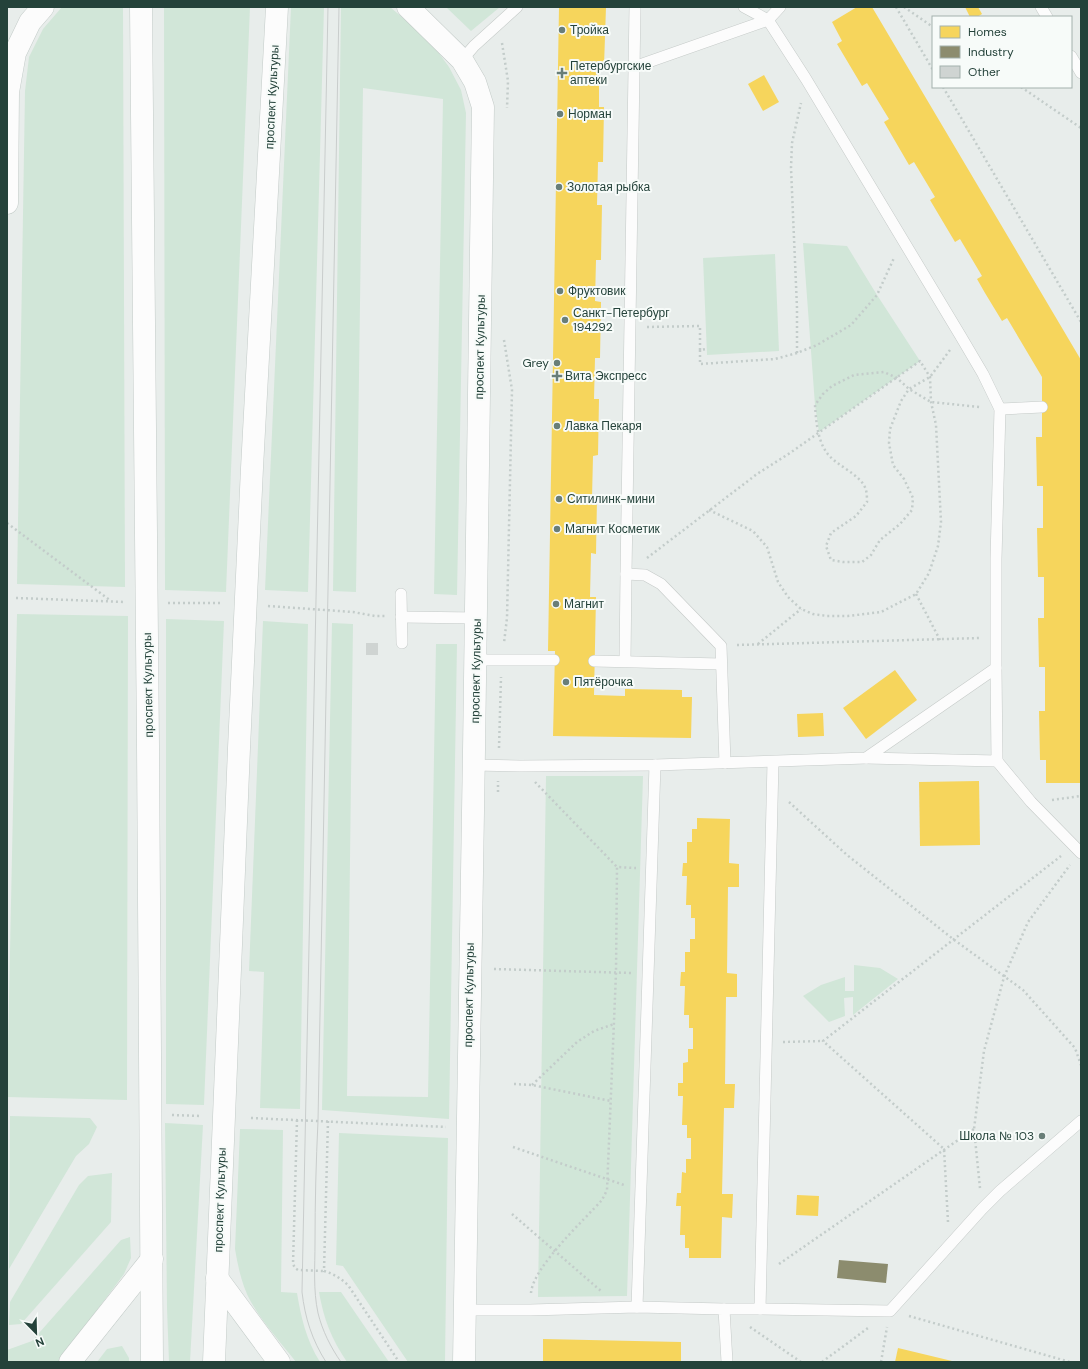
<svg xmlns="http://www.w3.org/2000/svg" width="1088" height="1369" font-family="'DM Sans',sans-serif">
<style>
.green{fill:#d1e6d8}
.homes{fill:#f6d55c}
.industry{fill:#8c8c6e}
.building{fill:#cfd4d2}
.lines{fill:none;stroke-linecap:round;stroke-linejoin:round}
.lane-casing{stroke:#c5cac8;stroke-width:12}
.secondary-casing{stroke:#c3cbc8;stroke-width:23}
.path{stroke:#c3ccca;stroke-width:2.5;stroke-dasharray:2 3;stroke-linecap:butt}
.lane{stroke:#fcfcfc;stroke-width:11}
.secondary{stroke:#fcfcfc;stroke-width:22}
.tram{stroke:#c9cdcc;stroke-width:1}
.poi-dot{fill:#697e78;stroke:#f7fbf9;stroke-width:1.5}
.labels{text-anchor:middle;stroke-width:4;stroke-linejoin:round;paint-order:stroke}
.poi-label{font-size:12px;fill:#24423a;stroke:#f7fbf9;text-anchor:start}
.street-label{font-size:12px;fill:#24423a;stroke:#f7fbf9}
</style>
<rect width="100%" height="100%" fill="#e8edeb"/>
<!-- green -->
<g class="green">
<path d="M62 7H123L125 587 17 584 25 91 29 57 43 29Z"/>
<path d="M164 7H250L226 592 165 590Z"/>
<path d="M291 7H324L308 592 265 590Z"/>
<path d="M341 7H390L430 41 449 67 461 90 466 113 457 595 434 594 443 99 363 88 356 592 333 591Z"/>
<path d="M446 7H500L471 31Z"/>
<path d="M803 243 847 246 877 295 920 361 819 432 815 405Z"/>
<path d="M775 254 779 351 707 355 703 258Z"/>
<path d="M17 614 128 616 127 1100 7 1097Z"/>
<path d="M166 619 224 621 204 1105 166 1104Z"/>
<path d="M263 621 308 624 300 1109 260 1108 264 972 249 971Z"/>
<path d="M332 623 353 624 347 1096 428 1097 436 644H457L449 1119 322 1110Z"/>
<path d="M546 776H643L627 1296 538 1297Z"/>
<path d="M854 965 880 968 898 979 853 1015V997L844 998 845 1016 829 1022 803 996 821 985 845 977V991H854Z"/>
<path d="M10 1116 90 1118 97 1127 89 1144 76 1156 9 1269Z"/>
<path d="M165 1123 203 1125 190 1362H169L167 1308Z"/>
<path d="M240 1129 283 1130 281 1292 297 1293C301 1317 306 1340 320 1362H296C281 1343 263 1323 251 1302 242 1286 238 1267 235 1249Z"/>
<path d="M339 1133 448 1138 445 1362H408L343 1266 336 1265Z"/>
<path d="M112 1173 111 1222 21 1324 9 1325 10 1302 79 1185 88 1176Z"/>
<path d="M130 1237 131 1258 124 1274 58 1362H7V1350L32 1341 121 1240Z"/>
<path d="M319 1292H341L389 1362H347C331 1338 324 1320 319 1292Z"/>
<path d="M122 1346 129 1358V1362H97L107 1349Z"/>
</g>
<!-- homes -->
<g class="homes">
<path d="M559 7H606L604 66H599V107H604L603 162H598L597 205H602L601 260H596L595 301 601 302 600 358H595L594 399H599L598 455 593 456 592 498H597L596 554 591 553 590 597H596L594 695 625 696V689L682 690V697H692L691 738 553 736 555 651H548Z"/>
<path d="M857 7H872L1081 360V783H1046V760H1040L1039 711H1045V667H1039L1038 618H1044V577H1038L1037 528H1043V486H1037L1036 437H1042V377L1007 318 1002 321 985 293 977 279 982 276 960 239 955 242 930 200 935 197 914 162 909 165 884 122 889 119 867 83 862 86 837 44 842 41 832 22Z"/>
<path d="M965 7H978L982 14 977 17H970Z"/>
<path d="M764 75 779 102 763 111 748 84Z"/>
<path d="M895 670 917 700 866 739 843 708Z"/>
<path d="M823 713 824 736 798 737 797 714Z"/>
<path d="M979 781 980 845 920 846 919 782Z"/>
<path d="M697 818 730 819 729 863 739 864V887H728L727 973 737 974V997H726L725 1084H735L734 1108H724L722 1194H733L732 1218 722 1217 721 1258H689V1248H685V1235H680L681 1206H676L677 1193H681L682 1172 686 1173V1159H691V1138H687V1125H682L683 1096H678V1083H683V1063L688 1062V1049H693V1028H689V1015H684L685 986H680L681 972H685V952H690V939H695V918H691V905H686L687 876H682L683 863H687V842H692V829H697Z"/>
<path d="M797 1195 819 1196 818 1216 796 1215Z"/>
<path d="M543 1339 681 1342V1362H543Z"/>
<path d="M898 1348 952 1361V1362H895Z"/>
</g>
<!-- industry -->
<path class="industry" d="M839 1260 888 1264 886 1283 837 1278Z"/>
<!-- building -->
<rect class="building" x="366" y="643" width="12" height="12"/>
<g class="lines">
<!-- lane casing -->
<g class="lane-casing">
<g id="lane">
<path d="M1041 7 1047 17"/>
<path d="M1071 56 1081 73"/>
<path d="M462 60 474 46 517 7"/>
<path d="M634 67 768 20 744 7"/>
<path d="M1000 409 1042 407"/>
<path d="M626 574 645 575 661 584 721 646 725 763"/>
<path d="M401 594 402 643"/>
<path d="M401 617 477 618"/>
<path d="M476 660H554"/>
<path d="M594 661 721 664"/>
<path d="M625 661 626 574 635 7"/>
<path d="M866 758 997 761 996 668"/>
<path d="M997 761 1031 802 1081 853"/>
<path d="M473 765 520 766 655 765 866 758 996 668V559L1000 409 983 374 960 335 806 79 768 20 780 7"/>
<path d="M637 1307 655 765"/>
<path d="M724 1309H760L773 762"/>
<path d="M760 1309 890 1311 982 1209 1000 1191 1081 1121"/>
<path d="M465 1310H530L637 1307 724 1309 727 1362"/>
</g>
</g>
<!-- secondary casing -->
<g class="secondary-casing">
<g id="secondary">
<path d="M141 7 148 746 152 1362"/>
<path d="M408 7 462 60 475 82 483 107C478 525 471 944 464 1362"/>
<path d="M7 203 8 92 15 53 30 22 43 7"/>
<path d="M217 1278 279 1362"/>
<path d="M70 1362 152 1259"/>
<path d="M214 1362 239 748 252 468 277 7"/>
</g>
</g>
<!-- path -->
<g class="path">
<path d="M896 7 933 70"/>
<path d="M904 7 933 27"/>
<path d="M502 43 508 81 507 108"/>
<path d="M943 87 1081 322"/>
<path d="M1021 87 1081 128"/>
<path d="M647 327 700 326V350L706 349"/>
<path d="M504 340 512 390 507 618 504 643"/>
<path d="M700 350V364L775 359 797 353 817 345 851 325 877 295 894 258"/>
<path d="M950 350 930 377 909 389 901 401 890 429 889 443 893 465 904 479 913 498 912 510 900 524 880 540 871 555 862 562H843L831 560 826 546 831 533 856 516 867 502C867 499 867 494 866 490 861 473 834 466 825 450 817 437 816 419 815 405L823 394 832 386 854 375 884 372 897 378 909 389 931 402 980 407"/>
<path d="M797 353V308L791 168 792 143 801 103"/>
<path d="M7 523 111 601"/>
<path d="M647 558 757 474 790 453 920 361 930 377 931 402 936 425 941 522 938 546 929 573 916 594 881 612 848 616H827L813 614 801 609 788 597 778 582 767 547 753 531 709 510"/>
<path d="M916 594 940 640"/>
<path d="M16 598 125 602"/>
<path d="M168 603H223"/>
<path d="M268 606 353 612 375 616H385"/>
<path d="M758 644 801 609"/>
<path d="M737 645 980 638"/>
<path d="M499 748 501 677"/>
<path d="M535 782 617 867"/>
<path d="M498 792V781"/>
<path d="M1052 800 1081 796"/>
<path d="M789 802 847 855 953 939 1023 990 1075 1048 1081 1065"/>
<path d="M494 969 632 973"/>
<path d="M783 1042 823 1041"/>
<path d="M514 1084 532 1085 611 1101"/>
<path d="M532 1085 577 1042 594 1031 614 1024"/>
<path d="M172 1115 201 1116"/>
<path d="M251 1118 446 1127"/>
<path d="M297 1120 293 1264 295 1268 298 1270 324 1271"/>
<path d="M328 1121 324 1271C334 1274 340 1278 348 1285L399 1362"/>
<path d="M513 1147 624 1185"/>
<path d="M980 1188 974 1129 984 1051 1004 977 1028 922 1070 865"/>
<path d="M512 1214 601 1291"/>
<path d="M948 1222 944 1149 823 1041 1061 856"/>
<path d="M779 1264 974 1129"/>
<path d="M531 1293C533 1267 584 1220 602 1200L607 1190 616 973 617 867 636 868"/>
<path d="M909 1316 1070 1362"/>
<path d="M750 1327 801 1362"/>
<path d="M822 1362 868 1328"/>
<path d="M881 1362 887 1327"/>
</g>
<!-- lane -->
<use href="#lane" class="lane"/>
<!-- secondary -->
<use href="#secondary" class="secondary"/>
<!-- tram -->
<g class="tram">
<path d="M339 7 318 1121C316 1162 315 1202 315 1243 315 1266 313 1290 318 1313 322 1330 331 1348 341 1362"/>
<path d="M326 1362C312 1340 305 1318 302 1292L328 7"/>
</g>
</g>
<!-- markers -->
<g class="poi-dot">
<circle cx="562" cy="30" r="4"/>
<path d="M560 67h4v4h4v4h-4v4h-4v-4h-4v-4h4z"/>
<circle cx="560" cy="114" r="4"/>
<circle cx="559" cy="187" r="4"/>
<circle cx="560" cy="291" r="4"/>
<circle cx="565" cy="320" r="4"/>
<circle cx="557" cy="363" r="4"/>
<path d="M555 370h4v4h4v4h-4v4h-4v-4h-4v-4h4z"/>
<circle cx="557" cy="426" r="4"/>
<circle cx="559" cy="499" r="4"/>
<circle cx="557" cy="529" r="4"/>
<circle cx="556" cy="604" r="4"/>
<circle cx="566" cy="682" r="4"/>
<circle cx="1042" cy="1136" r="4"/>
</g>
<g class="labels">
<!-- poi labels -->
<g class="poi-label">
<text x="570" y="34">Тройка</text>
<text x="570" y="70">Петербургские<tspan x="570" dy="14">аптеки</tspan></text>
<text x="568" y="118">Норман</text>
<text x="567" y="191">Золотая рыбка</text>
<text x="568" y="295">Фруктовик</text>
<text x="573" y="317">Санкт-Петербург<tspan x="573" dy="14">194292</tspan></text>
<text x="549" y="367" text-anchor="end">Grey</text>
<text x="565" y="380">Вита Экспресс</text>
<text x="565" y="430">Лавка Пекаря</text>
<text x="567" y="503">Ситилинк-мини</text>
<text x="565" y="533">Магнит Косметик</text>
<text x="564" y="608">Магнит</text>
<text x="574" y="686">Пятёрочка</text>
<text x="1034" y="1140" text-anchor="end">Школа № 103</text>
</g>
<!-- street labels -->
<g class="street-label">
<text transform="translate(272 97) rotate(-87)" y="4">проспект Культуры</text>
<text transform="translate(480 347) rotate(-89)" y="4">проспект Культуры</text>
<text transform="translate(476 671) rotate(-89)" y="4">проспект Культуры</text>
<text transform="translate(148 685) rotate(-91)" y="4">проспект Культуры</text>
<text transform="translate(469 995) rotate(-89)" y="4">проспект Культуры</text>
<text transform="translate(220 1200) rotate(-88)" y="4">проспект Культуры</text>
</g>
</g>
<!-- border -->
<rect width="1088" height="1369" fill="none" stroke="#24423a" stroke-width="16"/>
<!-- legend -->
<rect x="932" y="16" width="140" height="72" fill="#f7fbf9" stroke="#a3b1ad"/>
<rect x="940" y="26" width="20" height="12" fill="#f6d55c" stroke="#a3b1ad"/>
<text x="968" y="36" font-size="12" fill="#24423a">Homes</text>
<rect x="940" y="46" width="20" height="12" fill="#8c8c6e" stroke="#a3b1ad"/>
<text x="968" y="56" font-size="12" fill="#24423a">Industry</text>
<rect x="940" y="66" width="20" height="12" fill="#cfd4d2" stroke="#a3b1ad"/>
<text x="968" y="76" font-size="12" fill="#24423a">Other</text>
<!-- north arrow -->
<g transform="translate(36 1333) rotate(157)" stroke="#f7fbf9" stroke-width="3" paint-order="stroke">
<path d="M0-3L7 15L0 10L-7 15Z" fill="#24423a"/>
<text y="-6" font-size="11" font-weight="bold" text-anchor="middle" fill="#24423a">N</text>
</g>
</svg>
